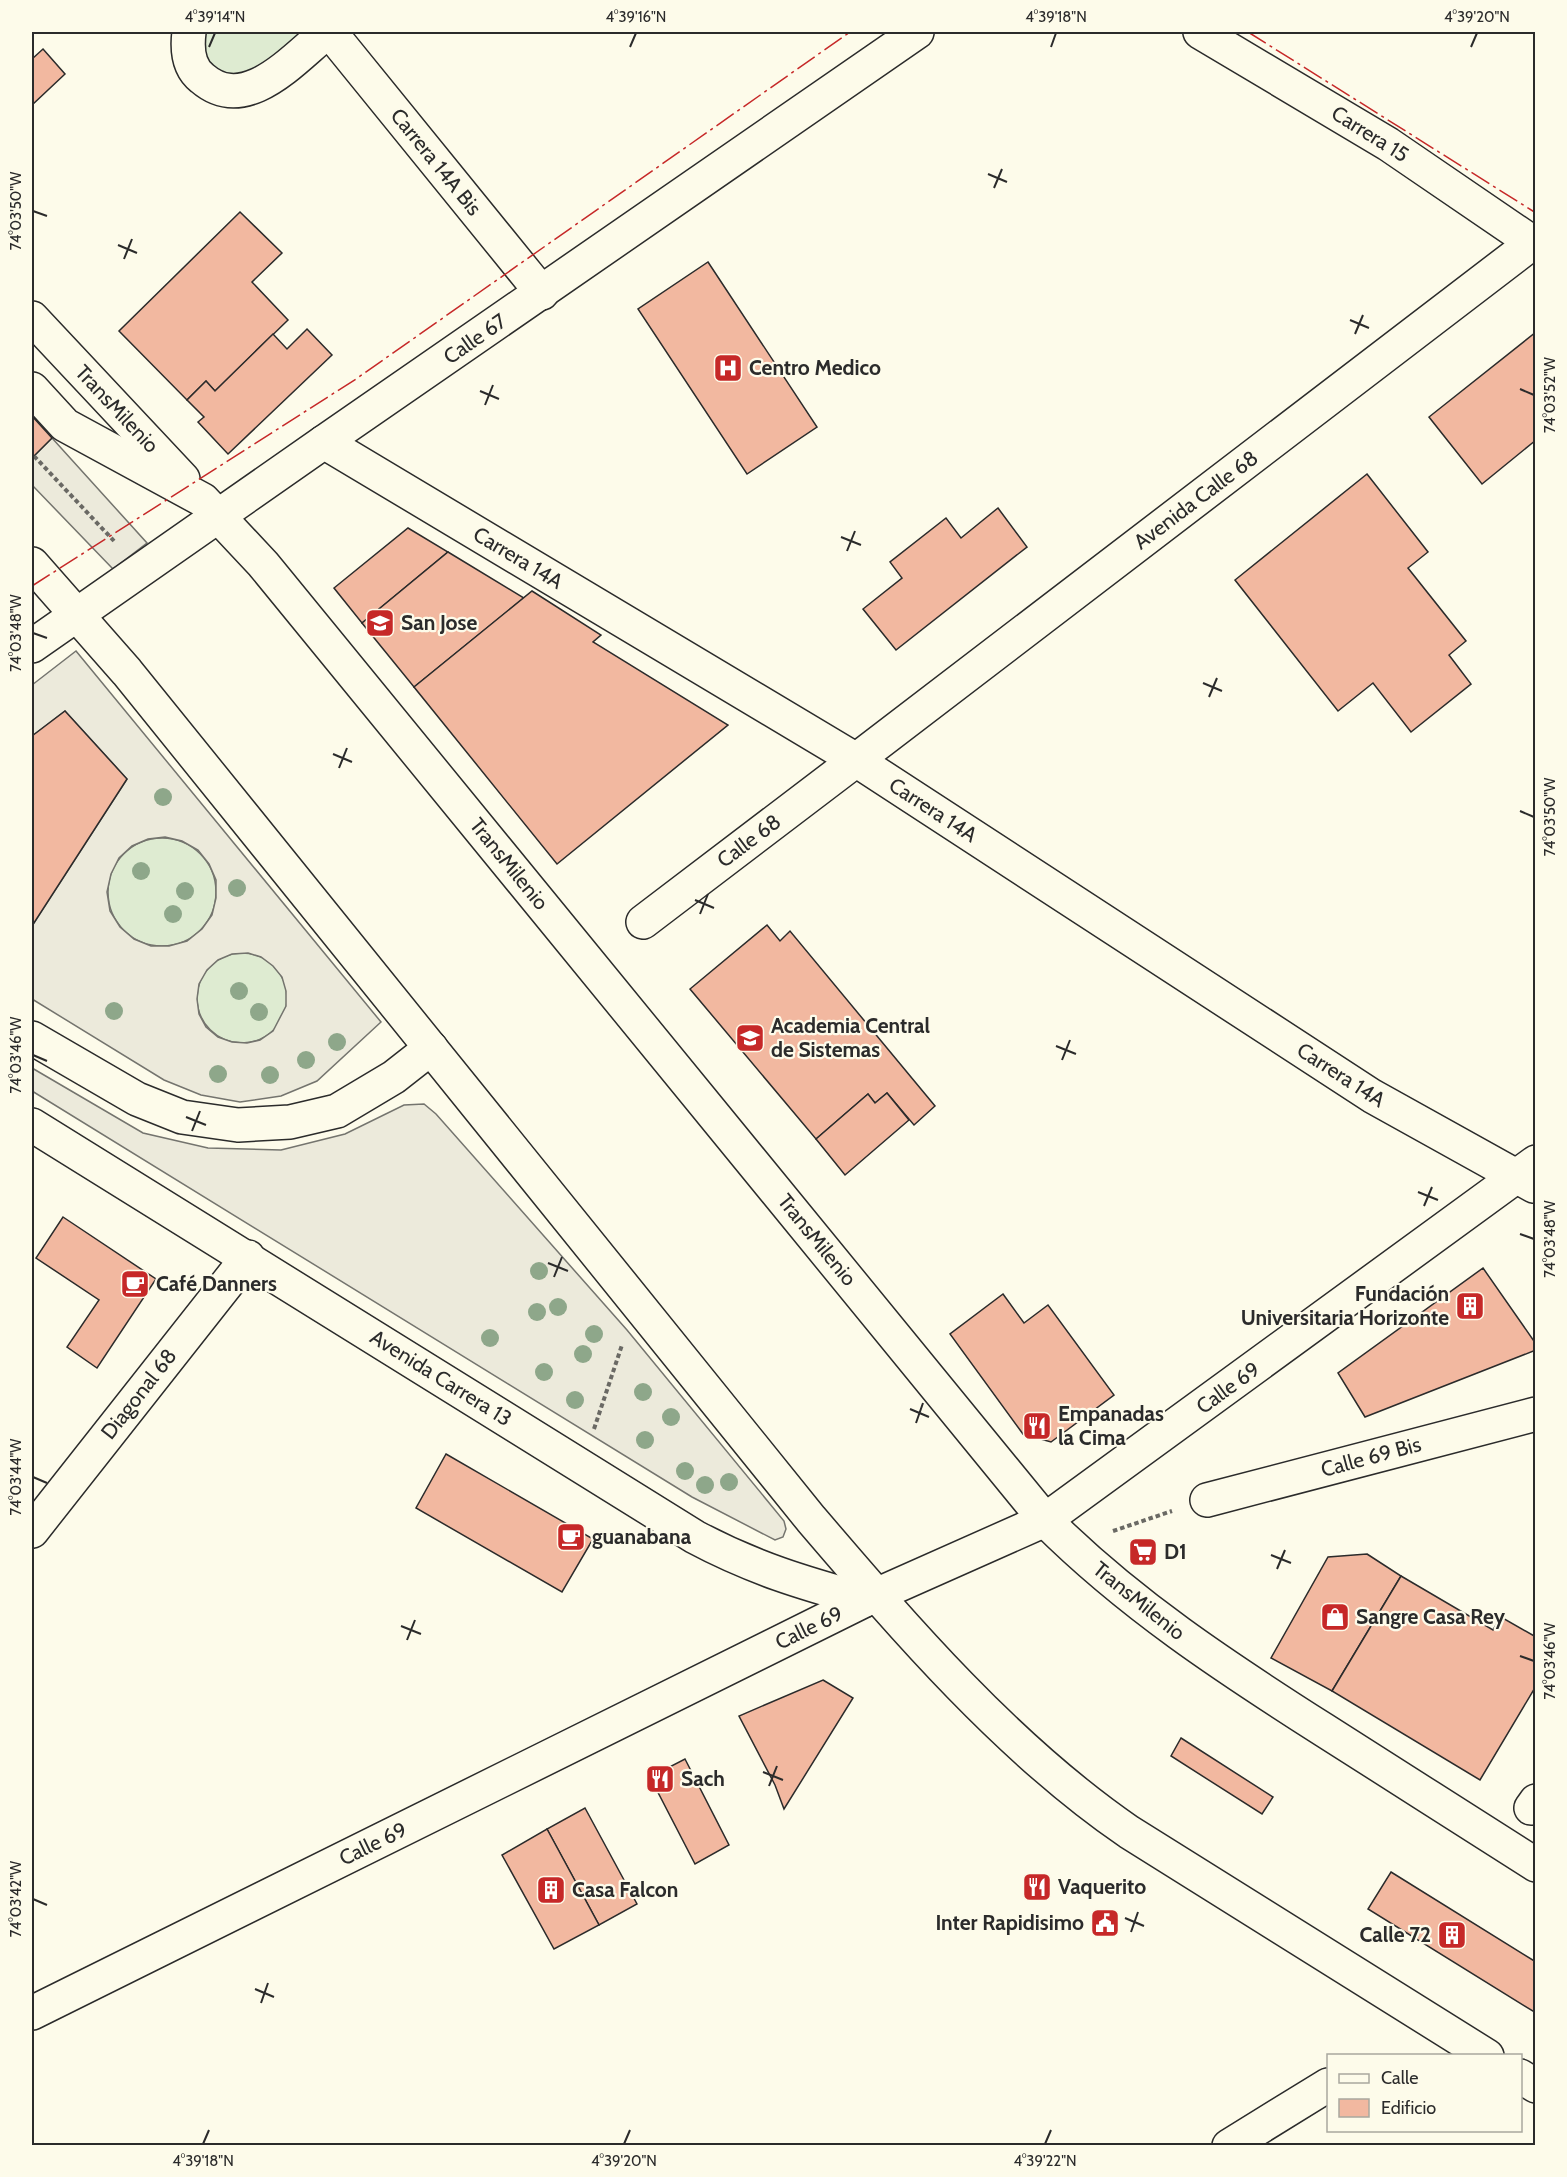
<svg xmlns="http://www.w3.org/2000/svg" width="1567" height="2177" font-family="Cabin,sans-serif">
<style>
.green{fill:#deebd1;stroke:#74746e;stroke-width:1.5}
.parking{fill:#eceadb;stroke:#74746e;stroke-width:1.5;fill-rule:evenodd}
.building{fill:#f2b8a0;stroke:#2b2b2b;stroke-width:1.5}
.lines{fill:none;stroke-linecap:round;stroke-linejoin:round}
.minor-casing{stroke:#2b2b2b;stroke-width:36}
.major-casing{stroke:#2b2b2b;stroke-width:36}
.path{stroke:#6a6964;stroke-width:4;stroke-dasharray:4.5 3;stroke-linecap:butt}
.minor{stroke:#fdfbea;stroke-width:33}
.major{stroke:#fdfbea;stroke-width:33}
.power{stroke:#c62828;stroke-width:1.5;stroke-dasharray:21 4.5 3 4.5;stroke-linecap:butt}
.tree{fill:#8ea78a}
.ticks{fill:none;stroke:#2b2b2b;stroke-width:2}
.labels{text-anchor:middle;stroke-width:4.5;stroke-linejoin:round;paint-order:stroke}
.street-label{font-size:21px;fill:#2b2b2b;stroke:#fdfbea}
.poi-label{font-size:21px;font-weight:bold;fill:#2b2b2b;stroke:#fdfbea;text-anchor:start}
.neatline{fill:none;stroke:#2b2b2b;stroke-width:2}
.ticks-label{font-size:15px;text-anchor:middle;fill:#2b2b2b}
</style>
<rect width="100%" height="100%" fill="#fdfbea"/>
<!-- green -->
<g class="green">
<path d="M196 32H307L250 76 212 75Z"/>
<circle cx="162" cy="892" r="54"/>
<circle cx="242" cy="998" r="45"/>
</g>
<!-- parking -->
<g class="parking">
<path d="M52 438 147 543 113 569 32 485V458Z"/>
<path d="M76 651 381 1022 317 1081 281 1096 240 1102 201 1095 164 1080 32 999V926L127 779 65 711 32 736V685ZM165 837 182 841 198 850 209 864 216 880V898L212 915 202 929 187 941 169 946H151L134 939 120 927 110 911 107 892 111 874 119 858 132 846 148 839ZM248 953 261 957 273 966 282 977 286 991V1006L273 1031 260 1040 247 1043 232 1042 218 1037 206 1027 199 1014 197 999 199 984 207 970 218 960 232 954Z"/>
<path d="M32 1068 143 1133 208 1148 281 1150 345 1134 404 1105 424 1104 436 1114 627 1330 784 1521 786 1529 783 1537 775 1540 692 1497 32 1091Z"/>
</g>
<!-- building -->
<g class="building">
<path d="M43 49 65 74 32 105V59Z"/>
<path d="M240 212 282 253 252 282 288 320 215 391 206 381 187 400 119 331Z"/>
<path d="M708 262 817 427 747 474 638 309Z"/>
<path d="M307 329 332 355 228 454 198 422 204 417 187 400 206 381 215 391 273 334 287 349Z"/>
<path d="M1536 332V440L1482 484 1429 417Z"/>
<path d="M32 416 52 438 32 458Z"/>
<path d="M1367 474 1428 552 1408 568 1466 641 1449 655 1471 684 1411 732 1373 683 1338 711 1235 580Z"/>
<path d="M998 508 1027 547 896 650 863 609 902 578 890 562 946 518 961 538Z"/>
<path d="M408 528 448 552 362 623 334 588Z"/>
<path d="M448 552 524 598 414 687 362 623Z"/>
<path d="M532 591 601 635 593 642 728 725 557 864 414 687Z"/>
<path d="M65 711 127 779 32 926V736Z"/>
<path d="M767 925 780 941 790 931 935 1106 914 1125 887 1093 875 1103 868 1094 816 1139 690 989Z"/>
<path d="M887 1093 909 1120 845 1175 816 1139 868 1094 875 1103Z"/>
<path d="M63 1217 156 1279 97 1368 67 1347 99 1300 36 1258Z"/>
<path d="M1483 1268 1536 1344V1350L1365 1417 1338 1373Z"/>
<path d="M1003 1294 1024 1323 1048 1305 1114 1395 1051 1442 1023 1434 950 1334Z"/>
<path d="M446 1454 593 1539 562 1592 416 1508Z"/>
<path d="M1367 1554 1401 1576 1332 1691 1271 1658 1328 1557Z"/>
<path d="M1401 1576 1493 1630 1501 1617 1536 1637V1686L1480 1780 1332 1691Z"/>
<path d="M823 1680 853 1698 784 1809 775 1785 739 1716Z"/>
<path d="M1181 1738 1273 1797 1262 1814 1171 1756Z"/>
<path d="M685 1759 729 1845 695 1864 650 1777Z"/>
<path d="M585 1808 637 1904 599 1925 547 1829Z"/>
<path d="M547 1829 599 1925 554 1949 502 1855Z"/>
<path d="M1391 1872 1536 1962V2013L1368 1909Z"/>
</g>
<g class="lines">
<!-- minor casing -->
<g class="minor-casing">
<g id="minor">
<path d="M189 32C187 48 188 67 202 78 246 116 293 59 327 32"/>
<path d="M330 32 542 293"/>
<path d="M1200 32 1388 144 1536 245"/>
<path d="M32 318 183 479"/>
<path d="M32 389 65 425 203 500 263 564 1045 1520C1129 1604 1225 1667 1324 1730 1395 1775 1465 1820 1536 1865"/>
<path d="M324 442 917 32"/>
<path d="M32 564 127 672 811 1519C906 1630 1008 1749 1129 1832L1487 2056"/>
<path d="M643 922 856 760 1372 1096 1534 1186"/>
<path d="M32 1038 137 1099 182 1117 238 1125 290 1122 337 1111 394 1077 431 1048"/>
<path d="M32 1125 695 1537C753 1568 803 1583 865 1600"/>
<path d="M1207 1500 1536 1414"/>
<path d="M32 1531 248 1257"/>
<path d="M1531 1808 1536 1801"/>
<path d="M32 2013 865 1600 1045 1520 1536 1162"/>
<path d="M1520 2076 1536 2086"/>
<path d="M1229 2146 1328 2085"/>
</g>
</g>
<!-- major casing -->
<g class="major-casing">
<path id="major" d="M32 646 324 442 856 760 1536 240"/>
</g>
<!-- path -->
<g class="path">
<path d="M34 456 114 541"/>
<path d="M594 1429 622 1345"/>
<path d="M1113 1531 1172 1511"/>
</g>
<!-- minor -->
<use href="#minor" class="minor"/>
<!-- major -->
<use href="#major" class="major"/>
<!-- power -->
<g class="power">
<path d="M1248 32 1536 213"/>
<path d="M32 586 356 379 850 32"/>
</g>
</g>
<!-- trees -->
<g class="tree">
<circle cx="163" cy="797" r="9"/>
<circle cx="141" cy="871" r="9"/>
<circle cx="237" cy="888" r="9"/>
<circle cx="185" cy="891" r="9"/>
<circle cx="173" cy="914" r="9"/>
<circle cx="239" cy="991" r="9"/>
<circle cx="114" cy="1011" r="9"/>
<circle cx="259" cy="1012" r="9"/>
<circle cx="337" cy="1042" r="9"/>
<circle cx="306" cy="1060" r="9"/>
<circle cx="218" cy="1074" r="9"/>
<circle cx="270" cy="1075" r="9"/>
<circle cx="539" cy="1271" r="9"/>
<circle cx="558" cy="1307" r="9"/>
<circle cx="537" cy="1312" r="9"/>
<circle cx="594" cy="1334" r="9"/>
<circle cx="490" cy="1338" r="9"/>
<circle cx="583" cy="1354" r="9"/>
<circle cx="544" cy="1372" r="9"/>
<circle cx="643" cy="1392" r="9"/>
<circle cx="575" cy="1400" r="9"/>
<circle cx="671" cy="1417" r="9"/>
<circle cx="645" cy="1440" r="9"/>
<circle cx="685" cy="1471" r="9"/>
<circle cx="729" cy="1482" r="9"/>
<circle cx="705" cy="1485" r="9"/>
</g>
<!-- ticks -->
<path class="ticks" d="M209 47 215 33M630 47 636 33M1051 47 1056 33M1471 47 1477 33M988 174 1007 182M994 188 1002 169M33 211 47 216M118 245 137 253M124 259 132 239M1350 320 1369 328M1355 334 1363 315M1520 389 1534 395M480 391 499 399M485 405 493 385M841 537 861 545M847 551 855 531M33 633 47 638M1203 683 1222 691M1209 697 1217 678M333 754 352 762M339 768 347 748M1520 811 1534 817M695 900 714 908M700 914 708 894M1056 1046 1076 1054M33 1055 47 1061M1062 1060 1070 1040M186 1117 206 1125M192 1131 200 1111M1418 1192 1438 1200M1424 1206 1432 1187M1520 1234 1534 1239M548 1263 568 1271M554 1277 562 1257M910 1409 929 1417M916 1423 923 1403M33 1477 47 1483M1271 1555 1291 1563M1277 1569 1285 1550M401 1626 421 1634M407 1640 415 1620M1520 1656 1534 1661M763 1772 783 1780M769 1786 777 1766M33 1899 47 1905M1125 1918 1144 1926M1131 1932 1138 1912M255 1989 274 1997M261 2003 268 1983M203 2144 209 2130M624 2144 630 2130M1045 2144 1051 2130"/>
<!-- icons -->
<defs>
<g id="hospital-square" transform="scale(1.5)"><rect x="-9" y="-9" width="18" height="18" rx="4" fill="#c62828" stroke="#fdfbea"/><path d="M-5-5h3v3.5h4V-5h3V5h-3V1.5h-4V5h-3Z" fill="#fff"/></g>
<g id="university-square" transform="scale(1.5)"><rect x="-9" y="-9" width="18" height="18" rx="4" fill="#c62828" stroke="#fdfbea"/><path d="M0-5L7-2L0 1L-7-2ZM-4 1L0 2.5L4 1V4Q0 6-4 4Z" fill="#fff"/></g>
<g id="school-square" transform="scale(1.5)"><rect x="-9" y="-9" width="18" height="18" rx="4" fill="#c62828" stroke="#fdfbea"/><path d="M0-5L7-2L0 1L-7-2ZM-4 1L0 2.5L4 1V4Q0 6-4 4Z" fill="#fff"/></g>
<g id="cafe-square" transform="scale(1.5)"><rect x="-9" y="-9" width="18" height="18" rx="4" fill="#c62828" stroke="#fdfbea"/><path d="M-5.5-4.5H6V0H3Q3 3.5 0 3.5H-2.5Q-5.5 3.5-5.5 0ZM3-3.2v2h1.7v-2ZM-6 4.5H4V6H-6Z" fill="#fff"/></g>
<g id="building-square" transform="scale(1.5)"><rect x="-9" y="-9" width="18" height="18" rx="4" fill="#c62828" stroke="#fdfbea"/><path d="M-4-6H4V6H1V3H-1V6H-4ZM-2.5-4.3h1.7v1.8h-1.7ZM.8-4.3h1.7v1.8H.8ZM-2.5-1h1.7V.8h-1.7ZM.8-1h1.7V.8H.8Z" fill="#fff"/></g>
<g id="restaurant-square" transform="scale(1.5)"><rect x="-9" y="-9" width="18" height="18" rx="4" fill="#c62828" stroke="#fdfbea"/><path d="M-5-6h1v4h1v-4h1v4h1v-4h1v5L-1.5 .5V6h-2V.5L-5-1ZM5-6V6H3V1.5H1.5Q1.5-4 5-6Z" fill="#fff"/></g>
<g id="supermarket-square" transform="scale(1.5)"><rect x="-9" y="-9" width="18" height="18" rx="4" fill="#c62828" stroke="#fdfbea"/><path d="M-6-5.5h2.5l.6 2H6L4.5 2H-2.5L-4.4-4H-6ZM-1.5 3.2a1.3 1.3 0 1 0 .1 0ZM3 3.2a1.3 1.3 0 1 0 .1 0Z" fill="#fff"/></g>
<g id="shop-square" transform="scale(1.5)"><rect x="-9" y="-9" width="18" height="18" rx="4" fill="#c62828" stroke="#fdfbea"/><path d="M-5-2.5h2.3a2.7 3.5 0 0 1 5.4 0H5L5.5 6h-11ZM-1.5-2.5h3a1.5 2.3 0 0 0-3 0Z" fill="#fff"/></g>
<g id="civic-square" transform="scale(1.5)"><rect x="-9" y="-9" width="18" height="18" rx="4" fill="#c62828" stroke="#fdfbea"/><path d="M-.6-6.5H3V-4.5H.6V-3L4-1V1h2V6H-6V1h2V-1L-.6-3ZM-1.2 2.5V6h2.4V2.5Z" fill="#fff"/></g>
</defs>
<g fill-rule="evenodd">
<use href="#hospital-square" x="728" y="368"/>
<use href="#university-square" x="380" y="623"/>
<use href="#school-square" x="750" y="1038"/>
<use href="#cafe-square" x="135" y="1284"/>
<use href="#building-square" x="1470" y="1306"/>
<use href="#restaurant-square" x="1037" y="1426"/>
<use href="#cafe-square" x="571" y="1537"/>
<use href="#supermarket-square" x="1143" y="1552"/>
<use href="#shop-square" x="1335" y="1617"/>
<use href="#restaurant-square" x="660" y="1779"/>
<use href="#restaurant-square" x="1037" y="1887"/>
<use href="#building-square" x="551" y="1890"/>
<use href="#civic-square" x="1105" y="1923"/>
<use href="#building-square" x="1452" y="1935"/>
</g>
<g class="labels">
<!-- street labels -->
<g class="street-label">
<text transform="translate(1370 134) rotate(32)" y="7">Carrera 15</text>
<text transform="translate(436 162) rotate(51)" y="7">Carrera 14A Bis</text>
<text transform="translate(475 339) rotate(-35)" y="7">Calle 67</text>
<text transform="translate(117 409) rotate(47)" y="7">TransMilenio</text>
<text transform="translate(1196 500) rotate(-37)" y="7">Avenida Calle 68</text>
<text transform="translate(518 558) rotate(31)" y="7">Carrera 14A</text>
<text transform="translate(933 810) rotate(33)" y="7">Carrera 14A</text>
<text transform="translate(749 841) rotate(-37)" y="7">Calle 68</text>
<text transform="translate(509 864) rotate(51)" y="7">TransMilenio</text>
<text transform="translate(1341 1075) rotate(33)" y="7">Carrera 14A</text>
<text transform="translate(817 1240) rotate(51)" y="7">TransMilenio</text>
<text transform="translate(441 1378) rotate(32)" y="7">Avenida Carrera 13</text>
<text transform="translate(1228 1388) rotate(-36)" y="7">Calle 69</text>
<text transform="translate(139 1394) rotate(-52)" y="7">Diagonal 68</text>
<text transform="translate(1371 1457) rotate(-15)" y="7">Calle 69 Bis</text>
<text transform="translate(1139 1601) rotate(39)" y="7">TransMilenio</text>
<text transform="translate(809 1628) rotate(-26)" y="7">Calle 69</text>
<text transform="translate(373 1844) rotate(-26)" y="7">Calle 69</text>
</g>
<!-- poi labels -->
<g class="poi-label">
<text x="749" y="375">Centro Medico</text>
<text x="401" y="630">San Jose</text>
<text x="771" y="1033">Academia Central<tspan x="771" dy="24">de Sistemas</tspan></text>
<text x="156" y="1291">Café Danners</text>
<text x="1449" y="1301" text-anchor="end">Fundación<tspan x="1449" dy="24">Universitaria Horizonte</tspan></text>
<text x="1058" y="1421">Empanadas<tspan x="1058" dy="24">la Cima</tspan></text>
<text x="592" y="1544">guanabana</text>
<text x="1164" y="1559">D1</text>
<text x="1356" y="1624">Sangre Casa Rey</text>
<text x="681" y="1786">Sach</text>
<text x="1058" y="1894">Vaquerito</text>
<text x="572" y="1897">Casa Falcon</text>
<text x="1084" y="1930" text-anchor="end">Inter Rapidisimo</text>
<text x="1431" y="1942" text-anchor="end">Calle 72</text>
</g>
</g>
<!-- border -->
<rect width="1567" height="2177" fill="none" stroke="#fdfbea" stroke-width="66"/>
<!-- legend -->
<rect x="1327" y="2054" width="195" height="78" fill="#fdfbea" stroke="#a9a89e" stroke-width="1.5"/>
<rect x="1339" y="2074" width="30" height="9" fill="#fdfbea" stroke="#a9a89e" stroke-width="1.5"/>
<text x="1381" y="2084" font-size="18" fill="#2b2b2b">Calle</text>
<rect x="1339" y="2099" width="30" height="18" fill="#f2b8a0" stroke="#a9a89e" stroke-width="1.5"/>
<text x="1381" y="2114" font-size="18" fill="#2b2b2b">Edificio</text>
<rect x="33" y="33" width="1501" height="2111" class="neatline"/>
<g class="ticks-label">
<text x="215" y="22">4°39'14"N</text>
<text x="636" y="22">4°39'16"N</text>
<text x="1056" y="22">4°39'18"N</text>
<text x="1477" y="22">4°39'20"N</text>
<text transform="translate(16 211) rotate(-90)" y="5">74°03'50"W</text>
<text transform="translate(1550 395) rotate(-90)" y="5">74°03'52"W</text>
<text transform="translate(16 633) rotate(-90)" y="5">74°03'48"W</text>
<text transform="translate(1550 817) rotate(-90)" y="5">74°03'50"W</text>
<text transform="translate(16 1055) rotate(-90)" y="5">74°03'46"W</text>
<text transform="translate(1550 1239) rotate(-90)" y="5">74°03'48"W</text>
<text transform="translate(16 1477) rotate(-90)" y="5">74°03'44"W</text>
<text transform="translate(1550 1661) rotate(-90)" y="5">74°03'46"W</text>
<text transform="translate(16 1899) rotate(-90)" y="5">74°03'42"W</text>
<text x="203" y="2166">4°39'18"N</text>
<text x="624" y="2166">4°39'20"N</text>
<text x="1045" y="2166">4°39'22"N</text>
</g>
</svg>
